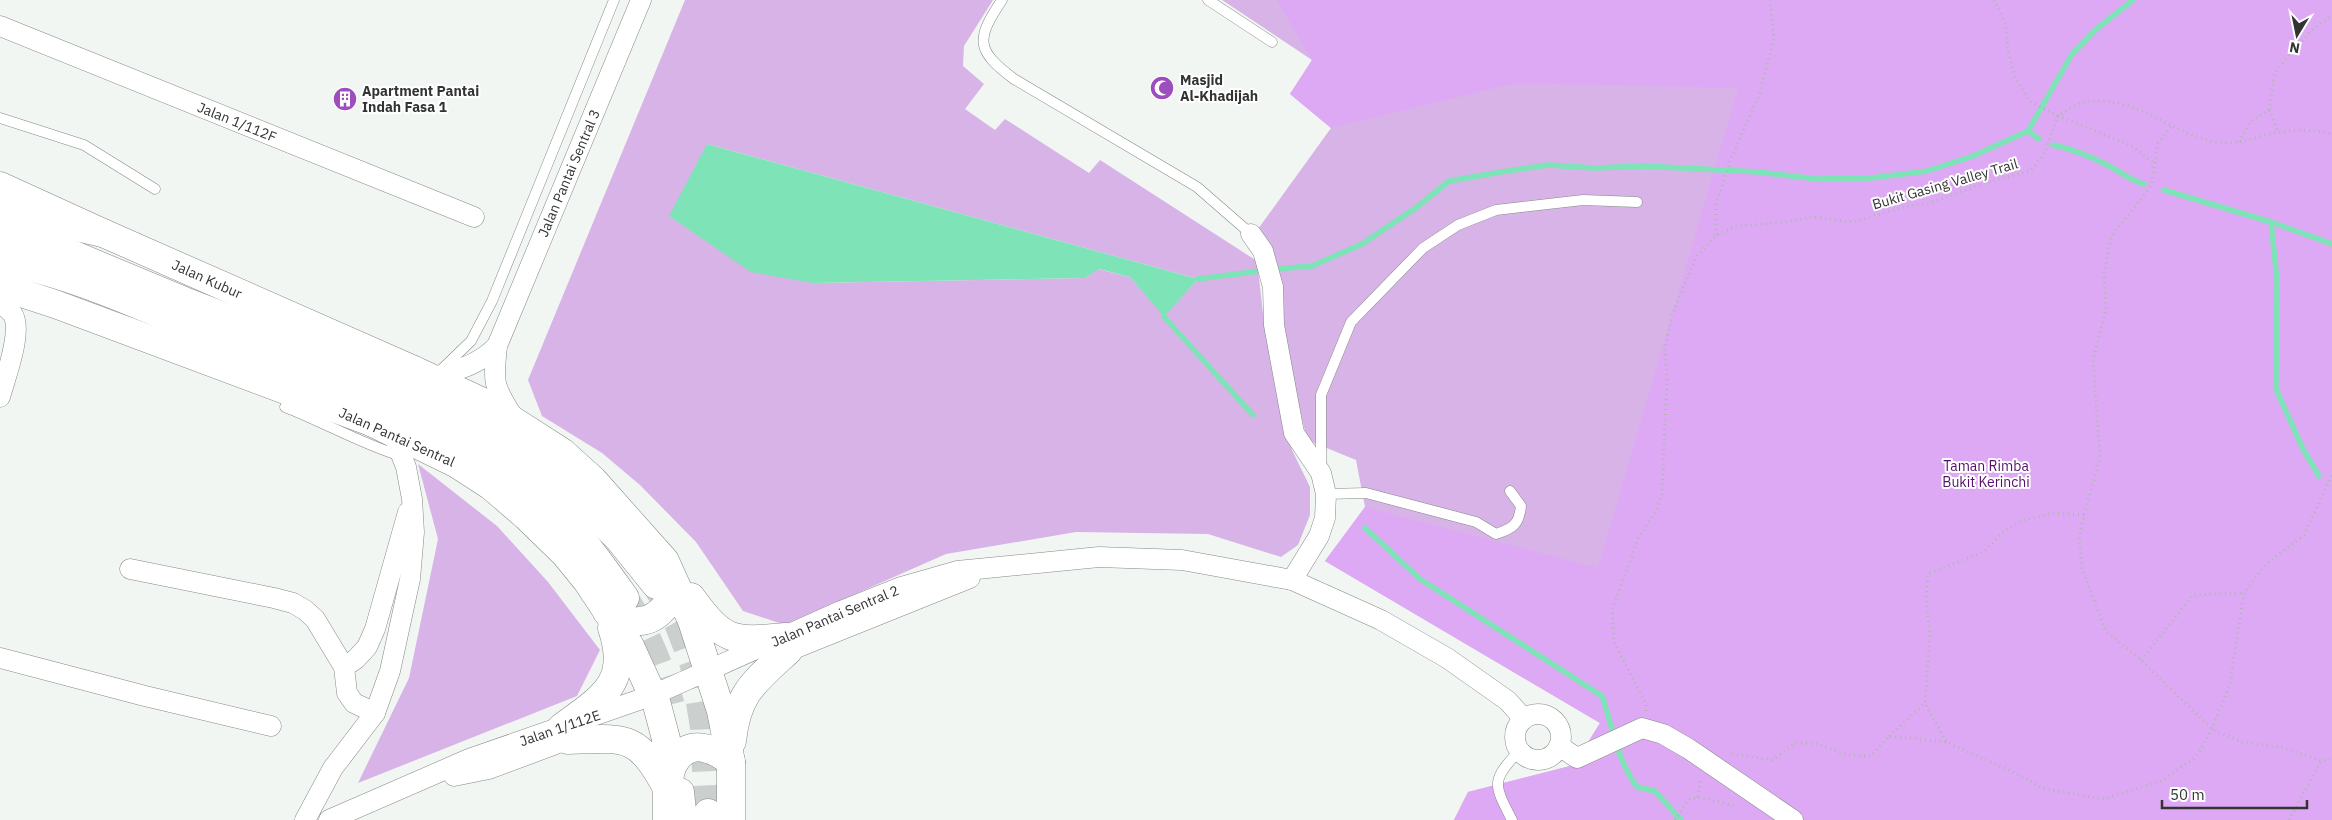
<svg xmlns="http://www.w3.org/2000/svg" width="2332" height="820" font-family="'IBM Plex Sans',sans-serif">
<style>
.green{fill:#d7b3e7;fill-rule:evenodd}
.forest{fill:#dea9f4}
.water{fill:#7ee4b7}
.lines{fill:none;stroke-linecap:round;stroke-linejoin:round}
.stream{stroke:#7ee4b7;stroke-width:5.5}
.motorway-tunnel{stroke:#cbcfcd;stroke-width:28;stroke-dasharray:28 14;stroke-linecap:butt}
.service-casing{stroke:#858987;stroke-width:11}
.minor-casing{stroke:#858987;stroke-width:21}
.secondary-casing{stroke:#858987;stroke-width:29}
.motorway-casing{stroke:#858987;stroke-width:29}
.path{stroke:#b1b5b3;stroke-width:3;stroke-dasharray:1 4;stroke-linecap:butt}
.service{stroke:#fff;stroke-width:10}
.minor{stroke:#fff;stroke-width:20}
.secondary{stroke:#fff;stroke-width:28}
.motorway{stroke:#fff;stroke-width:28}
.labels{text-anchor:middle;stroke-width:4;stroke-linejoin:round;paint-order:stroke}
.poi-label{font-size:14px;font-weight:bold;fill:#323433;stroke:#fff;text-anchor:start}
.street-label{font-size:14px;fill:#323433;stroke:#fff}
.park-label{font-size:14px;fill:#54116a;stroke:#fff}
</style>
<rect width="100%" height="100%" fill="#f1f6f3"/>
<!-- green -->
<g class="green">
<path d="M685 0H993L964 46 963 66 984 84 965 109 995 130 1005 119 1089 173 1100 160 1257 261 1265 331 1292 450 1310 487V515L1298 545 1281 557 1208 534 1076 532 946 554 785 625 743 611 696 542 640 485 602 453 542 416 528 380ZM707 144 1198 279 1164 316 1130 277 1098 269 1085 278 813 283Z"/>
<path d="M1222 0H2332V820H1454L1468 792 1574 765 1600 723 1325 561 1365 507 1356 460 1307 440 1258 229 1331 128 1290 94 1312 60Z"/>
<path d="M418 464 497 526 548 582 600 650 577 696 358 783 409 678 438 539Z"/>
</g>
<!-- forest -->
<path class="forest" d="M1277 0H2332V820H1454L1468 792 1574 765 1600 723 1325 561 1365 507 1598 568 1738 88 1516 83 1331 128 1290 94 1312 60Z"/>
<!-- water -->
<path class="water" d="M707 144 1198 279 1164 317 1130 277 1099 269 1085 278 813 283 751 272 669 216Z"/>
<g class="lines">
<!-- stream -->
<g class="stream">
<path d="M2028 131 2039 139"/>
<path d="M2053 145C2072 149 2092 157 2109 166 2121 172 2130 180 2144 184"/>
<path d="M2164 190 2271 222 2332 244"/>
<path d="M2271 222 2277 281 2276 389 2303 449 2319 476"/>
<path d="M1277 269 1312 266 1362 244 1417 207 1449 181 1501 172 1548 165 1594 168 1644 166 1758 172 1817 179 1871 178 1927 171 1973 156 2028 131 2072 54 2095 30 2133 0"/>
<path d="M1198 279 1260 271"/>
<path d="M1164 317 1253 415"/>
<path d="M1365 528 1420 579 1602 696C1614 730 1616 758 1637 787L1655 791 1681 820"/>
</g>
<!-- motorway-tunnel -->
<g class="motorway-tunnel">
<path d="M656 585 678 623 694 665 704 727 708 813"/>
<path d="M627 602C650 640 662 670 673 714"/>
</g>
<!-- service casing -->
<g class="service-casing">
<g id="service">
<path d="M1002 0C976 39 975 50 1014 79L1197 187 1251 234"/>
<path d="M1208 0 1272 42"/>
<path d="M0 118 84 145 155 189"/>
<path d="M442 369 471 341 492 301 614 0"/>
<path d="M285 407C324 422 361 444 401 456"/>
<path d="M1321 467V395L1351 322 1423 248 1458 225 1496 210 1583 200 1637 202"/>
<path d="M1326 494 1366 493 1476 522 1496 534C1514 528 1519 524 1521 506L1510 491"/>
<path d="M1512 820C1493 783 1491 781 1520 750"/>
</g>
</g>
<!-- minor casing -->
<g class="minor-casing">
<g id="minor">
<path d="M0 26 474 217"/>
<path d="M1251 234 1263 251 1273 287 1274 325 1294 433 1321 473 1326 494 1325 518 1319 536 1292 580"/>
<path d="M0 303C4 306 9 310 12 313 24 330 5 378 0 397"/>
<path d="M432 378C457 370 479 365 497 346"/>
<path d="M513 417C493 386 493 382 497 346L641 0"/>
<path d="M130 569 274 598 293 603 305 610 315 619 344 667 347 693 354 703 375 713"/>
<path d="M776 656 970 578"/>
<path d="M0 658 145 696 271 726"/>
<path d="M344 667 356 659 367 647 375 629 408 512"/>
<circle cx="1538" cy="737" r="23"/>
<path d="M1559 746 1577 758 1642 728 1663 734 1689 749 1793 820"/>
<path d="M454 776 489 769 580 735"/>
<path d="M305 820 333 768 375 713 390 671 410 579 414 532 412 499 406 467 392 431"/>
<path d="M329 820 469 759 653 695 841 611 901 587 957 571 1099 557 1182 560 1292 580 1381 620 1447 658 1508 701 1524 719"/>
</g>
</g>
<!-- secondary casing -->
<g class="secondary-casing">
<g id="secondary">
<path d="M0 186 103 233 414 370 487 404 562 452 593 480 665 561 692 621 721 711 731 762V820"/>
<path d="M0 286 55 304 371 422 457 464 491 486 526 516 565 554 587 581 630 646 657 705 666 739 667 820"/>
<path d="M691 597C724 642 731 642 786 637"/>
<path d="M607 612C626 622 645 627 661 611 666 607 669 600 670 594 670 586 668 578 667 570"/>
<path d="M561 728C601 698 631 684 612 628"/>
<path d="M568 740C626 738 637 733 667 788"/>
<path d="M732 741C737 693 755 681 788 651"/>
<path d="M668 781C670 776 671 768 674 763 689 737 713 748 731 762"/>
</g>
</g>
<!-- motorway casing -->
<g class="motorway-casing">
<g id="motorway">
<path d="M0 212 34 217 103 233"/>
<path d="M0 234 62 250 184 301 384 378 477 422 526 455 565 486 618 538 656 585"/>
<path d="M0 260C12 261 25 266 37 269 89 283 139 305 189 326 293 368 414 409 509 471 558 503 591 550 625 598"/>
<path d="M372 359 414 370"/>
<path d="M330 401 371 422"/>
<path d="M680 792 683 820"/>
<path d="M708 820V813"/>
</g>
</g>
<!-- path -->
<g class="path">
<path d="M1994 0 2006 25 2007 46 2015 78 2030 101 2058 116C2066 111 2077 103 2085 102 2136 93 2174 138 2223 143 2242 144 2260 135 2279 132 2297 129 2314 130 2332 134"/>
<path d="M2269 110 2278 132"/>
<path d="M2171 127 2158 143 2151 186 2111 237 2104 274 2106 309 2093 360 2100 458 2084 515 2079 538 2082 569 2106 631 2141 660 2212 729 2242 742 2284 748 2321 761 2332 759"/>
<path d="M2239 142 2250 122 2269 110 2275 72 2312 30 2332 15"/>
<path d="M1716 235V205L1730 161 1759 95 1774 39 1770 0"/>
<path d="M2084 515 2053 513 2023 520 2004 531 1985 551 1928 574 1926 601 1930 632 1925 703 1946 742 2009 770 2045 789 2104 799 2163 780 2196 757 2212 729 2230 684 2244 593 2265 565 2304 535 2332 474"/>
<path d="M2141 660 2193 595 2244 593"/>
<path d="M1646 711V704L1614 642 1612 610 1639 536 1656 512 1662 492 1667 377 1665 348 1672 315 1696 257 1716 235 1736 226 1785 222 1811 217 1853 222 1903 207 1930 203 1985 183 2030 171 2043 156 2058 116 2130 145 2154 163"/>
<path d="M1889 736 1925 703"/>
<path d="M1732 754 1772 760 1796 743 1818 744 1847 755 1871 756 1889 736 1946 742"/>
<path d="M1698 797 1701 780"/>
<path d="M1675 820 1688 800 1698 797 1736 806"/>
<path d="M2289 820 2321 761"/>
</g>
<!-- service -->
<use href="#service" class="service"/>
<!-- minor -->
<use href="#minor" class="minor"/>
<!-- secondary -->
<use href="#secondary" class="secondary"/>
<!-- motorway -->
<use href="#motorway" class="motorway"/>
</g>
<!-- icons -->
<defs>
<g id="mosque-disc" transform="scale(1.25)"><circle r="9.5" fill="#9e4dbc" stroke="#fff"/><path d="M3.5-4.9A6 6 0 1 0 3.5 4.9A5 5 0 1 1 3.5-4.9Z" fill="#fff"/></g>
<g id="building-disc" transform="scale(1.25)"><circle r="9.5" fill="#9e4dbc" stroke="#fff"/><path d="M-4-6H4V6H1V3H-1V6H-4ZM-2.5-4.3h1.7v1.8h-1.7ZM.8-4.3h1.7v1.8H.8ZM-2.5-1h1.7V.8h-1.7ZM.8-1h1.7V.8H.8Z" fill="#fff"/></g>
</defs>
<g fill-rule="evenodd">
<use href="#mosque-disc" x="1162" y="88"/>
<use href="#building-disc" x="345" y="99"/>
</g>
<g class="labels">
<!-- poi labels -->
<g class="poi-label">
<text x="1180" y="85">Masjid<tspan x="1180" dy="16">Al-Khadijah</tspan></text>
<text x="362" y="96">Apartment Pantai<tspan x="362" dy="16">Indah Fasa 1</tspan></text>
</g>
<!-- street labels -->
<g class="street-label">
<text transform="translate(237 122) rotate(22)" y="5">Jalan 1/112F</text>
<text transform="translate(569 173) rotate(-67)" y="5">Jalan Pantai Sentral 3</text>
<text transform="translate(1945 184) rotate(-16)" y="5">Bukit Gasing Valley Trail</text>
<text transform="translate(207 279) rotate(24)" y="5">Jalan Kubur</text>
<text transform="translate(397 437) rotate(24)" y="5">Jalan Pantai Sentral</text>
<text transform="translate(835 616) rotate(-23)" y="5">Jalan Pantai Sentral 2</text>
<text transform="translate(560 728) rotate(-19)" y="5">Jalan 1/112E</text>
</g>
<!-- park labels -->
<g class="park-label">
<text x="1986" y="471">Taman Rimba<tspan x="1986" dy="16">Bukit Kerinchi</tspan></text>
</g>
</g>
<!-- north arrow -->
<g transform="translate(2297 35) rotate(190)" stroke="#ffffff" stroke-width="4" paint-order="stroke">
<path d="M0-4L9 19L0 12L-9 19Z" fill="#323433"/>
<text y="-8" font-size="14" font-weight="bold" text-anchor="middle" fill="#323433">N</text>
</g>
<!-- scale -->
<path d="M2162 800v8h145v-8" fill="none" stroke="#323433" stroke-width="2.5"/>
<text x="2170" y="800" font-size="15" fill="#323433" stroke="#ffffff" stroke-width="4" paint-order="stroke">50 m</text>
</svg>
